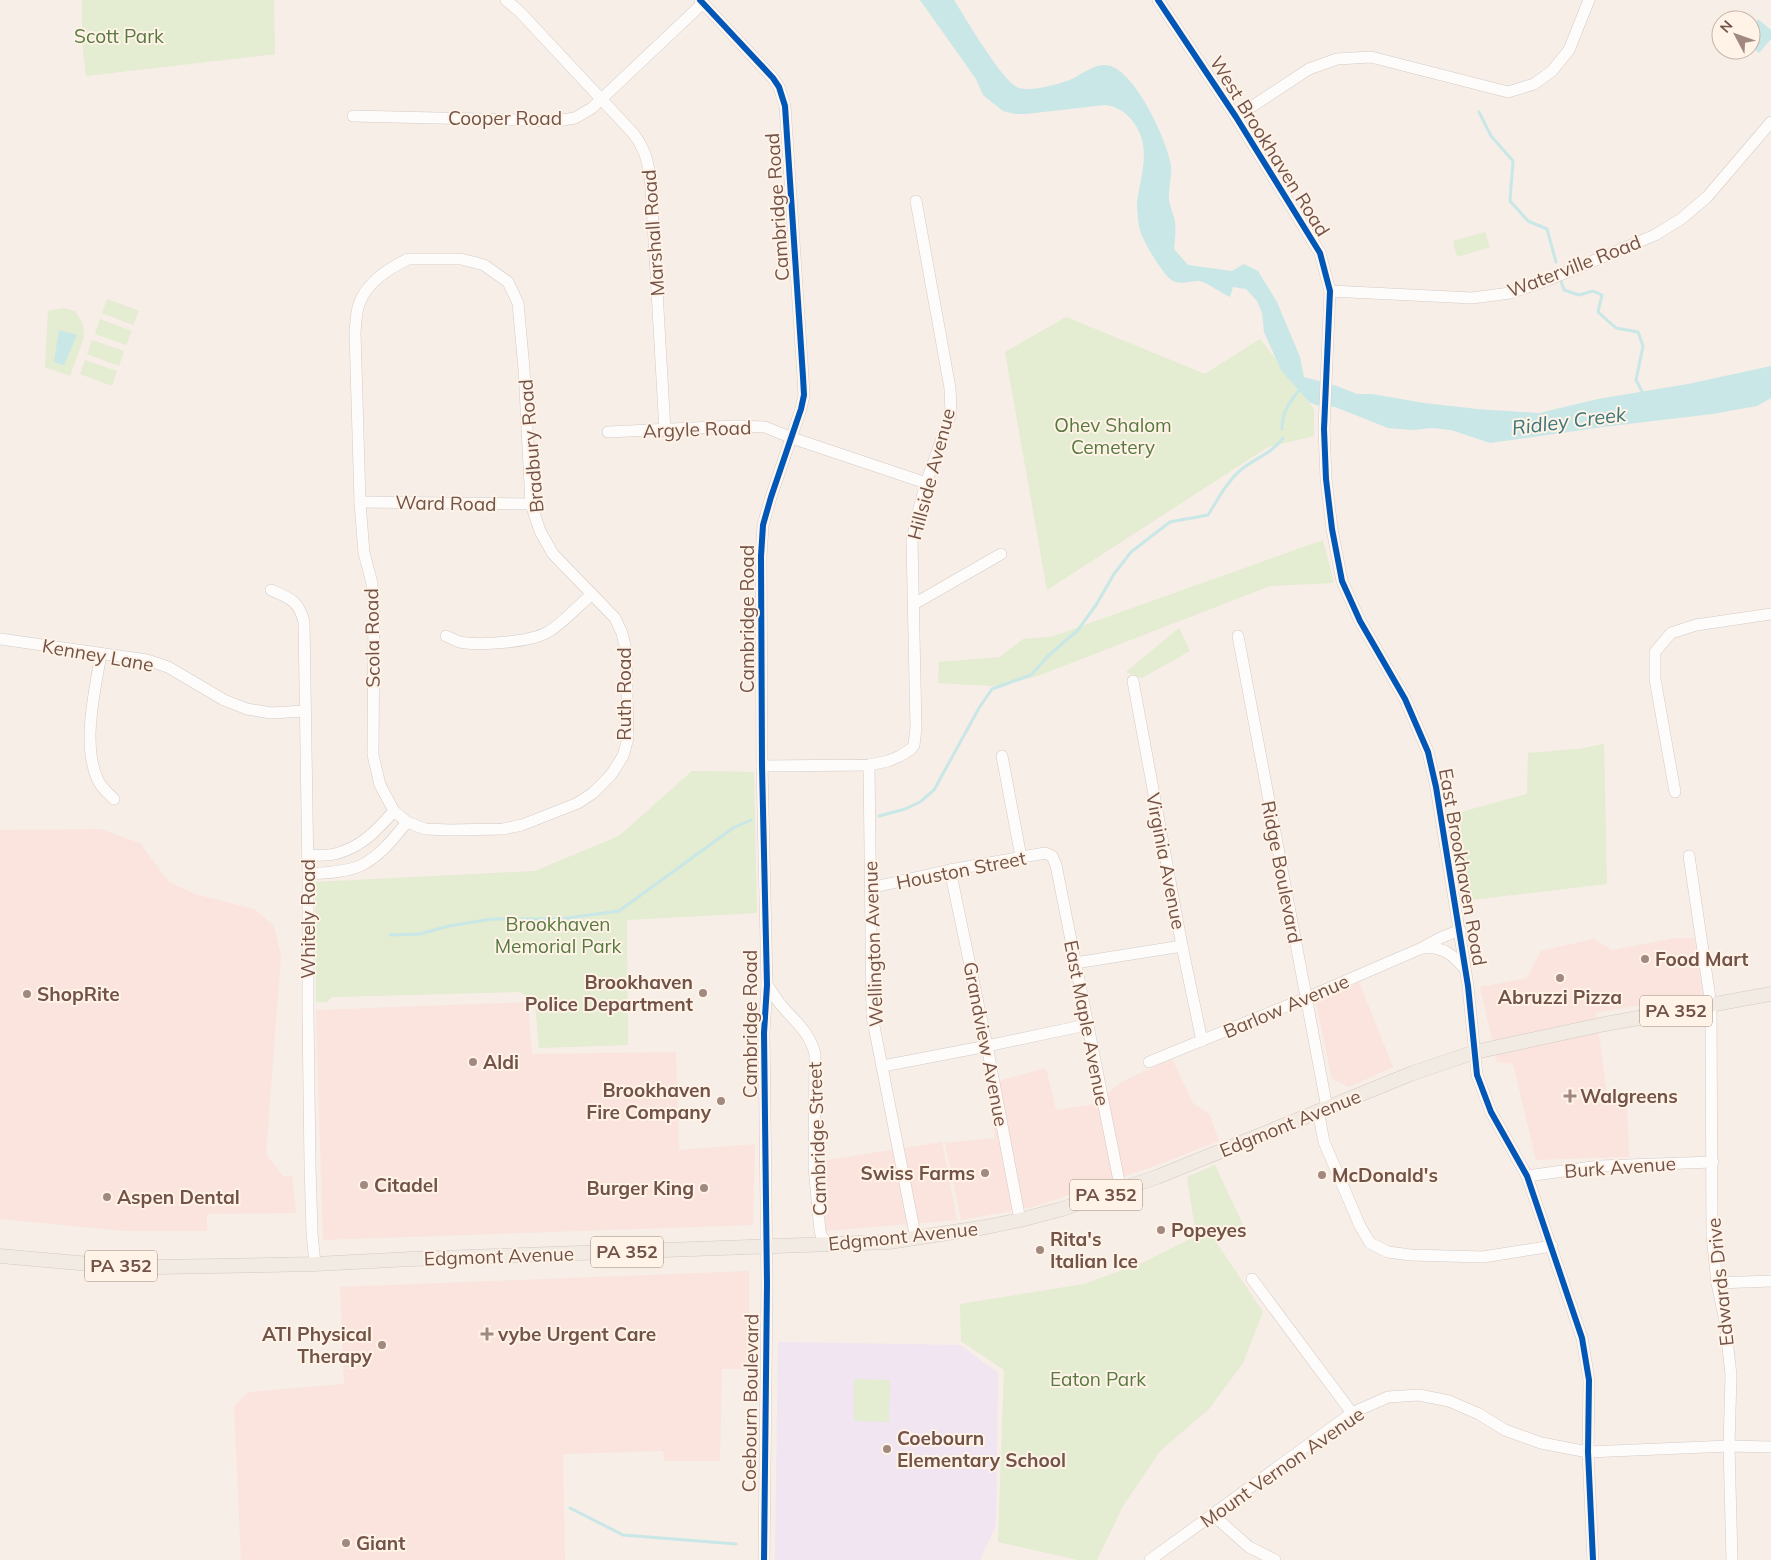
<svg xmlns="http://www.w3.org/2000/svg" width="1771" height="1560" font-family="Mulish,sans-serif">
<style>
.commercial{fill:#fae4dd}
.education{fill:#f0e5f0}
.green{fill:#e4ecd1}
.water{fill:#c8e7e6}
.lines{fill:none;stroke-linecap:round;stroke-linejoin:round}
.stream{stroke:#c8e7e6;stroke-width:3}
.minor-casing{stroke:#d4cac5;stroke-width:12}
.major-casing{stroke:#d5c9c4;stroke-width:15}
.minor{stroke:#fefcfb;stroke-width:11}
.major{stroke:#f2ebe4;stroke-width:14}
.cycleway-casing{stroke:#fff3e7;stroke-width:9}
.cycleway{stroke:#0057b8;stroke-width:6}
.poi-dot{fill:#a18980;stroke:#fff3e7;stroke-width:2}
.labels{text-anchor:middle;stroke-width:4;stroke-linejoin:round;paint-order:stroke}
.shield{fill:#fff3e7;stroke:#9d8278;stroke-width:1}
.shield-label{font-size:18px;font-weight:bold;fill:#735248}
.park-label{font-size:19px;fill:#577940;stroke:#fff3e7}
.street-label{font-size:19px;fill:#735248;stroke:#fff3e7}
.poi-label{font-size:19px;font-weight:bold;fill:#735248;stroke:#fff3e7;text-anchor:start}
.water-label{font-size:20px;font-style:italic;fill:#3c7679;stroke:#fff3e7}
</style>
<rect width="100%" height="100%" fill="#f6eee7"/>
<!-- commercial -->
<g class="commercial">
<path d="M100 829 140 843 169 882 195 894 254 909 274 926 281 956 266 1154 283 1176H292L296 1213 207 1214V1231H126L0 1219V830Z"/>
<path d="M1675 938H1694L1703 994 1596 1013 1608 1100 1627 1103 1629 1157 1536 1160 1513 1064 1497 1062 1480 987 1527 978 1541 951 1593 939 1612 950Z"/>
<path d="M1359 982 1393 1067 1349 1087 1332 1079 1316 1003Z"/>
<path d="M528 1002 532 1054 676 1052 679 1150 755 1144 753 1225 323 1240 316 1010Z"/>
<path d="M1172 1059 1193 1103 1210 1115 1219 1141 1152 1167 1033 1207 961 1220 945 1143 995 1138 988 1084 1046 1068 1056 1110 1095 1104 1123 1081Z"/>
<path d="M942 1142 957 1220 824 1231 821 1161Z"/>
<path d="M749 1271V1369H722L720 1461H664L663 1451 563 1454 565 1560H241L234 1406 249 1392 344 1384 340 1287Z"/>
</g>
<!-- education -->
<path class="education" d="M778 1342 960 1345 998 1373 996 1525 980 1560H775Z"/>
<!-- green -->
<g class="green">
<path d="M82 0H274L275 54 86 76 82 40Z"/>
<path d="M1485 232 1490 247 1457 257 1453 241Z"/>
<path d="M107 299 139 311 133 325 102 313Z"/>
<path d="M63 308 75 311 83 324 84 337 70 376 45 367 48 311Z"/>
<path d="M1066 317 1205 374 1260 339 1314 409V436L1268 447 1047 590 1005 352Z"/>
<path d="M100 319 132 331 126 345 95 334Z"/>
<path d="M92 340 124 351 119 366 87 354Z"/>
<path d="M85 360 117 371 112 386 80 374Z"/>
<path d="M1323 540 1334 583 1270 586 1035 677 994 686 938 683 939 662 1000 657 1023 639 1051 637Z"/>
<path d="M1179 628 1190 651 1142 678 1126 672Z"/>
<path d="M1604 744 1607 884 1463 901 1450 815 1527 794 1528 753 1578 749Z"/>
<path d="M692 771 754 772 757 913 627 920 628 1045 539 1048 535 1004 526 995 518 992 332 997 327 1002H316L315 882 535 871 619 836Z"/>
<path d="M1215 1165 1243 1225 1216 1242 1263 1312 1243 1363 1209 1409 1160 1451 1123 1506 1097 1560H1078L998 1542 1004 1370 961 1341 960 1304 1084 1284 1142 1263 1196 1236 1187 1177Z"/>
<path d="M854 1379 890 1380 889 1422 854 1421Z"/>
</g>
<!-- water -->
<g class="water">
<path d="M920 0H954C965 17 1003 83 1019 88 1032 92 1061 84 1074 78 1083 73 1094 65 1105 65 1133 65 1168 142 1171 166 1172 177 1168 189 1169 200 1170 207 1174 215 1175 222 1176 231 1175 240 1174 249L1188 265 1232 271 1244 264 1258 271 1277 302 1300 357 1304 377 1337 386 1357 394H1372L1424 403 1477 409 1539 413 1598 399 1688 384 1771 366V398L1757 406 1712 414 1603 427 1490 443 1451 430 1432 428 1413 430 1388 428 1335 407 1316 405 1309 402 1281 370 1264 332 1262 313 1257 301 1246 289 1233 287 1230 297C1221 293 1207 282 1199 281 1189 281 1179 286 1170 279 1161 271 1140 237 1139 226 1138 219 1137 210 1137 203 1141 173 1153 145 1131 119 1124 111 1115 106 1105 105L1026 114H1015L1003 111 983 95 976 79Z"/>
<path d="M1758 19 1771 30V39L1759 53 1751 46V43L1758 35 1751 29V26Z"/>
<path d="M59 330 77 335 64 365 54 362Z"/>
</g>
<g class="lines">
<!-- stream -->
<g class="stream">
<path d="M1479 112 1491 136 1513 161 1510 201 1528 221 1547 229 1556 262"/>
<path d="M1561 281 1564 290 1579 295 1593 291 1602 295 1598 312 1616 328 1638 332 1643 346 1636 380 1645 397"/>
<path d="M1282 429C1282 412 1290 401 1301 388"/>
<path d="M879 816 905 809 920 802 934 790 979 708 992 689 1031 675 1048 656 1078 630 1096 605 1114 574 1131 552 1170 522 1208 515C1218 499 1228 480 1243 468 1258 457 1272 453 1283 438"/>
<path d="M390 935 420 934 449 926 492 919H560L619 911 733 828 751 820"/>
<path d="M570 1508 623 1535 736 1544"/>
</g>
<!-- minor casing -->
<g class="minor-casing">
<g id="minor">
<path d="M506 0 519 11 632 132C646 149 649 165 651 186L665 431"/>
<path d="M700 0 773 78 779 87 785 106 803 377 804 395 801 409 771 497 763 525 761 556 762 766 767 985 764 1033 767 1284 764 1560"/>
<path d="M1158 0 1236 117 1320 253 1330 291 1324 429 1326 479 1332 529 1342 581 1360 621 1405 699 1428 752 1436 787 1468 986 1477 1075 1491 1112 1527 1176 1582 1338 1589 1380 1588 1452 1593 1560"/>
<path d="M353 116 556 121 575 118 592 108 703 3"/>
<path d="M1236 117 1309 69 1337 59 1371 57 1508 92 1534 84 1552 71 1569 50 1589 0"/>
<path d="M408 259H461L484 265 508 282 518 303 524 369 531 504 540 531 553 554 615 618 622 633 626 650 628 738 623 756 611 775 593 793 578 803 522 825 503 829 450 830 425 829 407 822 394 811 380 785 373 755 374 611 372 583 364 553 360 502 355 332C356 323 356 312 359 304 367 282 388 269 408 259Z"/>
<path d="M1330 291 1472 298 1510 293 1548 280 1655 235 1681 219 1707 197 1771 122"/>
<path d="M608 432 736 426 765 427 792 438 926 483"/>
<path d="M360 502 531 504"/>
<path d="M271 590C290 598 299 601 304 622L308 874V1013L310 1165 312 1233 315 1264"/>
<path d="M914 604 1001 554"/>
<path d="M446 636C451 638 456 641 460 642 480 646 531 642 548 632 564 622 578 606 592 594"/>
<path d="M1238 636 1327 1108"/>
<path d="M0 639 147 660 168 667 224 700 247 709 271 713 305 711"/>
<path d="M101 654C95 690 82 743 97 778 100 787 108 793 114 799"/>
<path d="M1133 681 1182 946 1202 1041"/>
<path d="M1002 756 1021 857"/>
<path d="M869 765 872 1016 916 1239"/>
<path d="M762 766 869 765 888 761 900 756 911 749 914 745 916 728 912 541 917 516 926 483 949 419 951 412 950 388 916 201"/>
<path d="M1675 792 1655 679V652L1671 633 1696 625 1771 614"/>
<path d="M308 855C317 855 327 856 335 854 362 847 376 831 394 811"/>
<path d="M1689 856 1711 1005 1712 1235 1717 1283 1725 1321 1731 1375 1729 1446 1732 1560"/>
<path d="M950 870 987 1046 1020 1220"/>
<path d="M308 874C324 873 348 872 362 865 381 855 394 838 407 822"/>
<path d="M870 888 950 870 1045 853 1052 856 1056 865 1121 1191"/>
<path d="M1424 948C1443 946 1453 955 1465 969"/>
<path d="M1075 963 1182 946"/>
<path d="M767 985C772 992 776 999 781 1005 795 1021 810 1033 815 1054L814 1167 820 1231 822 1237 829 1245"/>
<path d="M1149 1062 1306 998 1422 948 1440 938 1460 930"/>
<path d="M883 1066 987 1046 1086 1025"/>
<path d="M1318 1110 1324 1142 1360 1226 1370 1243 1388 1252 1411 1255 1483 1257 1552 1246"/>
<path d="M1527 1176 1600 1166 1713 1162"/>
<path d="M1252 1279 1352 1413"/>
<path d="M1717 1283 1771 1281"/>
<path d="M1212 1514 1249 1547 1275 1560"/>
<path d="M1150 1560 1352 1413 1388 1397 1419 1395 1449 1401 1479 1414 1505 1430 1541 1443 1588 1452 1729 1446 1771 1447"/>
</g>
</g>
<!-- major casing -->
<g class="major-casing">
<path id="major" d="M0 1256 112 1266 160 1267 315 1264 411 1259 889 1242 986 1227 1020 1220 1062 1209 1157 1177 1413 1073 1475 1052 1605 1024 1771 994"/>
</g>
<!-- minor -->
<use href="#minor" class="minor"/>
<!-- major -->
<use href="#major" class="major"/>
<!-- cycleway casing -->
<g class="cycleway-casing">
<g id="cycleway">
<path d="M700 0 773 78 779 87 785 106 803 377 804 395 801 409 771 497 763 525 761 556 762 766 767 985 764 1033 767 1284 764 1560"/>
<path d="M1158 0 1236 117 1320 253 1330 291 1324 429 1326 479 1332 529 1342 581 1360 621 1405 699 1428 752 1436 787 1468 986 1477 1075 1491 1112 1527 1176 1582 1338 1589 1380 1588 1452 1593 1560"/>
</g>
</g>
<!-- cycleway -->
<use href="#cycleway" class="cycleway"/>
</g>
<!-- markers -->
<g class="poi-dot">
<circle cx="1645" cy="959" r="5"/>
<circle cx="1560" cy="978" r="5"/>
<circle cx="703" cy="993" r="5"/>
<circle cx="27" cy="994" r="5"/>
<circle cx="473" cy="1062" r="5"/>
<path d="M1567.5 1088.5h5v5h5v5h-5v5h-5v-5h-5v-5h5z"/>
<circle cx="721" cy="1101" r="5"/>
<circle cx="985" cy="1173" r="5"/>
<circle cx="1322" cy="1175" r="5"/>
<circle cx="364" cy="1185" r="5"/>
<circle cx="704" cy="1188" r="5"/>
<circle cx="107" cy="1197" r="5"/>
<circle cx="1161" cy="1230" r="5"/>
<circle cx="1040" cy="1250" r="5"/>
<path d="M484.5 1326.5h5v5h5v5h-5v5h-5v-5h-5v-5h5z"/>
<circle cx="382" cy="1345" r="5"/>
<circle cx="887" cy="1449" r="5"/>
<circle cx="346" cy="1543" r="5"/>
</g>
<g class="labels">
<!-- shield labels -->
<g class="shield">
<rect x="1640" y="995.5" width="72" height="31" rx="4"/>
<rect x="1070" y="1179.5" width="72" height="31" rx="4"/>
<rect x="591" y="1236.5" width="72" height="31" rx="4"/>
<rect x="85" y="1250.5" width="72" height="31" rx="4"/>
</g>
<g class="shield-label">
<text x="1676" y="1017">PA 352</text>
<text x="1106" y="1201">PA 352</text>
<text x="627" y="1258">PA 352</text>
<text x="121" y="1272">PA 352</text>
</g>
<!-- park labels -->
<g class="park-label">
<text x="119" y="43">Scott Park</text>
<text x="1113" y="432">Ohev Shalom<tspan x="1113" dy="22">Cemetery</tspan></text>
<text x="558" y="931">Brookhaven<tspan x="558" dy="22">Memorial Park</tspan></text>
<text x="1098" y="1386">Eaton Park</text>
</g>
<!-- street labels -->
<g class="street-label">
<text x="505" y="125">Cooper Road</text>
<text transform="translate(1270 146) rotate(58)" y="7">West Brookhaven Road</text>
<text transform="translate(777 207) rotate(-94)" y="7">Cambridge Road</text>
<text transform="translate(653 233) rotate(-94)" y="7">Marshall Road</text>
<text transform="translate(1574 266) rotate(-21)" y="7">Waterville Road</text>
<text transform="translate(697 429) rotate(-2)" y="7">Argyle Road</text>
<text transform="translate(531 446) rotate(-95)" y="7">Bradbury Road</text>
<text transform="translate(931 474) rotate(-75)" y="7">Hillside Avenue</text>
<text transform="translate(446 503) rotate(1)" y="7">Ward Road</text>
<text transform="translate(747 619) rotate(-90)" y="7">Cambridge Road</text>
<text transform="translate(372 638) rotate(-91)" y="7">Scola Road</text>
<text transform="translate(98 655) rotate(10)" y="7">Kenney Lane</text>
<text transform="translate(624 694) rotate(-90)" y="7">Ruth Road</text>
<text transform="translate(1166 861) rotate(79)" y="7">Virginia Avenue</text>
<text transform="translate(1463 867) rotate(80)" y="7">East Brookhaven Road</text>
<text transform="translate(961 870) rotate(-11)" y="7">Houston Street</text>
<text transform="translate(1282 872) rotate(79)" y="7">Ridge Boulevard</text>
<text transform="translate(308 919) rotate(-90)" y="7">Whitely Road</text>
<text transform="translate(873 944) rotate(-92)" y="7">Wellington Avenue</text>
<text transform="translate(1286 1006) rotate(-23)" y="7">Barlow Avenue</text>
<text transform="translate(1087 1023) rotate(79)" y="7">East Maple Avenue</text>
<text transform="translate(750 1024) rotate(-90)" y="7">Cambridge Road</text>
<text transform="translate(986 1044) rotate(79)" y="7">Grandview Avenue</text>
<text transform="translate(1290 1123) rotate(-22)" y="7">Edgmont Avenue</text>
<text transform="translate(817 1139) rotate(-92)" y="7">Cambridge Street</text>
<text transform="translate(1620 1167) rotate(-4)" y="7">Burk Avenue</text>
<text transform="translate(903 1236) rotate(-6)" y="7">Edgmont Avenue</text>
<text transform="translate(499 1256) rotate(-2)" y="7">Edgmont Avenue</text>
<text transform="translate(1720 1282) rotate(-96)" y="7">Edwards Drive</text>
<text transform="translate(750 1403) rotate(-89)" y="7">Coebourn Boulevard</text>
<text transform="translate(1282 1467) rotate(-35)" y="7">Mount Vernon Avenue</text>
</g>
<!-- poi labels -->
<g class="poi-label">
<text x="1655" y="966">Food Mart</text>
<text x="693" y="989" text-anchor="end">Brookhaven<tspan x="693" dy="22">Police Department</tspan></text>
<text x="37" y="1001">ShopRite</text>
<text x="1560" y="1004" text-anchor="middle">Abruzzi Pizza</text>
<text x="483" y="1069">Aldi</text>
<text x="711" y="1097" text-anchor="end">Brookhaven<tspan x="711" dy="22">Fire Company</tspan></text>
<text x="1580" y="1103">Walgreens</text>
<text x="975" y="1180" text-anchor="end">Swiss Farms</text>
<text x="1332" y="1182">McDonald's</text>
<text x="374" y="1192">Citadel</text>
<text x="694" y="1195" text-anchor="end">Burger King</text>
<text x="117" y="1204">Aspen Dental</text>
<text x="1171" y="1237">Popeyes</text>
<text x="1050" y="1246">Rita's<tspan x="1050" dy="22">Italian Ice</tspan></text>
<text x="372" y="1341" text-anchor="end">ATI Physical<tspan x="372" dy="22">Therapy</tspan></text>
<text x="498" y="1341">vybe Urgent Care</text>
<text x="897" y="1445">Coebourn<tspan x="897" dy="22">Elementary School</tspan></text>
<text x="356" y="1550">Giant</text>
</g>
<!-- water labels -->
<g class="water-label">
<text transform="translate(1569 421) rotate(-7)" y="7">Ridley Creek</text>
</g>
</g>
<!-- north arrow -->
<g transform="translate(1736 35) rotate(311)"><circle r="24" fill="#fff3e7" stroke="#c7b3a7"/>
<path d="M0-4L9 19L0 12L-9 19Z" fill="#a18980"/>
<text y="-8" font-size="14" font-weight="bold" text-anchor="middle" fill="#735248">N</text>
</g>
</svg>
